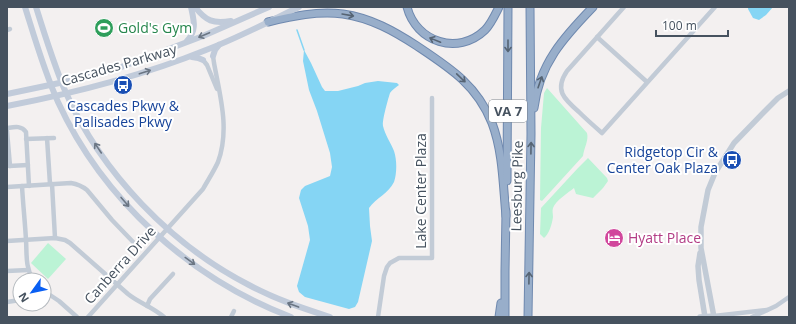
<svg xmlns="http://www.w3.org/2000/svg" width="796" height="324" font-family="'Open Sans',sans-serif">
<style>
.green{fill:#bbf3d5}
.water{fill:#85d5f4}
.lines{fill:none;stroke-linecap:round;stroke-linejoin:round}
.stream{stroke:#85d5f4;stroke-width:1.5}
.trunk-casing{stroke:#6f89af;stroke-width:9}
.minor{stroke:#c2cbd6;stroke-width:4.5}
.tertiary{stroke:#c2cbd6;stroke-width:5.5}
.secondary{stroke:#c1cbda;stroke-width:6}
.trunk{stroke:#98aeca;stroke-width:7}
.oneway{stroke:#566474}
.oneway2{stroke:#6b7684}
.labels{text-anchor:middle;stroke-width:4;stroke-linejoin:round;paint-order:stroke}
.shield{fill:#fff;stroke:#7e868f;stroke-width:1}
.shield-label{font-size:13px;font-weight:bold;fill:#46525f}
.leisure-label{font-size:14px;fill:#27864d;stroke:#fff;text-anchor:start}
.street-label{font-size:14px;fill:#46525f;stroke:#fff}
.transit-label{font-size:14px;fill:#164399;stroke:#fff}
.hotel-label{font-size:14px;fill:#b23c85;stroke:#fff;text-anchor:start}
</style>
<rect width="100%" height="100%" fill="#f3f0f0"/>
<!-- green -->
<g class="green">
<path d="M547 88 587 133C589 140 584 148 583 156L542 201 540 200 541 128 544 93Z"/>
<path d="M588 158 607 178 608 181 603 188 593 198 580 195 576 194 574 188C568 193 556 200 553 208 552 211 553 214 553 217 552 224 549 234 544 238L540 234 541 208 578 168Z"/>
<path d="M48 243 66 259 48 279 31 263Z"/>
</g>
<!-- water -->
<g class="water">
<path d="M748 7H773L766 15 759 20 753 18 748 9Z"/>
<path d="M304 50 311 63 322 87 325 91H338L358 86 365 83 378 81 397 83 399 85C396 87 392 90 390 93 388 99 382 121 383 126 385 135 391 143 394 151 397 160 397 173 394 182 389 193 376 198 369 208L370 226 372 241 358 302 355 307 349 309 305 297 299 292 297 286 310 240 308 226 299 198 301 190 305 186 330 176 332 167 330 153 317 111 309 90 303 61Z"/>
</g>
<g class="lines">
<!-- stream -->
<path class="stream" d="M297 30 304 50"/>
<!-- trunk casing -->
<g class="trunk-casing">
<g id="trunk">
<path d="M407 7C416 42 458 56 485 30 491 24 495 15 499 7"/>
<path d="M268 22C293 16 317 11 343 14 371 18 394 31 417 46 450 68 477 85 492 123 503 152 503 185 506 216"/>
<path d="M534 108C539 64 564 37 593 7"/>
<path d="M507 181 508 7"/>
<path d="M499 317 501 303"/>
<path d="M505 317V271L506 211"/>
<path d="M528 317 531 134 530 7"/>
</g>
</g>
<!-- minor -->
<g class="minor">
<path d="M624 7 567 71C554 90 564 99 579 112 586 119 594 126 602 133L715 7"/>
<path d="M7 30 10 29"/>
<path d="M597 37 647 82"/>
<path d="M203 60 207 65 217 89"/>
<path d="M7 128C14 127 21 125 26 132L29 186"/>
<path d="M7 131 10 166"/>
<path d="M47 138 50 184"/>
<path d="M26 139 54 138"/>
<path d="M9 166 28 165"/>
<path d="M52 184 55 238"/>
<path d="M22 186C23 204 25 222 26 240 27 255 25 266 33 280"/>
<path d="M7 187 71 183C77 184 82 186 87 190L112 220 136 245"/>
<path d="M7 241 55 238 65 240 70 243 128 294C139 303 153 307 164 317"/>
<path d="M7 271 28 270"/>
<path d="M44 291 59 301 77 317"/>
<path d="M7 302 20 300"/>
<path d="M147 306 150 299 173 274"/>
<path d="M714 316 767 310"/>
<path d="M88 317 203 189C208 180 214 171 218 162 230 129 220 96 214 63L213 56"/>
<path d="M231 317 234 311"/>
<path d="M378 317 384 276 387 267 390 263 399 258H432V98"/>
<path d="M752 317 776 306 789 297"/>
</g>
<!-- tertiary -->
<g class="tertiary">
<path d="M700 253 698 266 699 280 705 317"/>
<path d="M700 317 714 316"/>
<path d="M714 317 701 248V227L708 190 715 173 734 143 766 110 778 98 789 91"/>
</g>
<!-- secondary -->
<g class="secondary">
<path d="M25 7C35 39 44 71 58 102 103 200 191 279 291 317"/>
<path d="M36 7C45 36 54 65 66 93 102 173 171 245 249 285 275 299 302 308 330 317"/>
<path d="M195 7C206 21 213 24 231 21"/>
<path d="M187 41C197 30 194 21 191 7"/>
<path d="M213 56 215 50 219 45"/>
<path d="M192 57 198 58 203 60"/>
<path d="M7 94 69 81 113 70 132 63 203 36 269 7"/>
<path d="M7 106C75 93 142 76 206 50 238 38 268 22 299 7"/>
</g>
<!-- trunk -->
<use href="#trunk" class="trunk"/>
</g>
<!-- one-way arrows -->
<defs><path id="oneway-shaft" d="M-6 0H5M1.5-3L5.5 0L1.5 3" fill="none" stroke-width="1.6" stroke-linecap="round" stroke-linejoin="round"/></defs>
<g class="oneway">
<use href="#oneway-shaft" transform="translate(348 15) rotate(10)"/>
<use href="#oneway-shaft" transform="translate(435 40) rotate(-158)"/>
<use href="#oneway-shaft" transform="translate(508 46) rotate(90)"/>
<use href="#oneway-shaft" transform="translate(461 78) rotate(44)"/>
<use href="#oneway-shaft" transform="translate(540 82) rotate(-71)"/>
<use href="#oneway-shaft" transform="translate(531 148) rotate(-89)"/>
<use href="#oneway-shaft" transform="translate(529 278) rotate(-89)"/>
</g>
<g class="oneway2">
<use href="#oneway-shaft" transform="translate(204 35) rotate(157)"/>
<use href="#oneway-shaft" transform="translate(145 72) rotate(-18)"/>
<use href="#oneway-shaft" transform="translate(98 148) rotate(-124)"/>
<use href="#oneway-shaft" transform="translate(125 202) rotate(49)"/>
<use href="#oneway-shaft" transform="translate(190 261) rotate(36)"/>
<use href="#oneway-shaft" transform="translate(293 305) rotate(-160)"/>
</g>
<!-- icons -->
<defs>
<g id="stadium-disc" transform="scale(1)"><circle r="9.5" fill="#2e9e5b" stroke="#fff"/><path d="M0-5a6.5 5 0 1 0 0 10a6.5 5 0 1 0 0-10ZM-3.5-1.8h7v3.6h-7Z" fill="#fff"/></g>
<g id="bus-disc" transform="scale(1)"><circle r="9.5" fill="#1a4fb4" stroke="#fff"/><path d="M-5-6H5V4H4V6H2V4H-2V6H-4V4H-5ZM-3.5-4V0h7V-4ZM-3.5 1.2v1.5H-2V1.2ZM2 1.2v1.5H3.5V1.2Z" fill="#fff"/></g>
<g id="hotel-disc" transform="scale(1)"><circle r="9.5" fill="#d1479c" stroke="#fff"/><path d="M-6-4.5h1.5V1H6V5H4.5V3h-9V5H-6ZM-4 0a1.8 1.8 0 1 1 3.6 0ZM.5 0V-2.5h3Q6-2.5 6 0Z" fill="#fff"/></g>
</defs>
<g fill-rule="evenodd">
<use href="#stadium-disc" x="104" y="28"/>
<use href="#bus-disc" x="123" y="85"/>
<use href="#bus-disc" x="732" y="160"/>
<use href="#hotel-disc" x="614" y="238"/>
</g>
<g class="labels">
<!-- shield labels -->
<rect class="shield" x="489" y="100" width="38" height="22" rx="3"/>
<g class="shield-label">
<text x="508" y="116">VA 7</text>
</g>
<!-- leisure labels -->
<g class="leisure-label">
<text x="118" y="33">Gold's Gym</text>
</g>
<!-- street labels -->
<g class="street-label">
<text transform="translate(119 65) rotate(-16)" y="5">Cascades Parkway</text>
<text transform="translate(517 186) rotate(-89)" y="5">Leesburg Pike</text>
<text transform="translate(421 191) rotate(-90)" y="5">Lake Center Plaza</text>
<text transform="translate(120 265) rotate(-48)" y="5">Canberra Drive</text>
</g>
<!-- transit labels -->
<g class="transit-label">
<text x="123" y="111">Cascades Pkwy &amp;<tspan x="123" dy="16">Palisades Pkwy</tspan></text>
<text x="718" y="157" text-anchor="end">Ridgetop Cir &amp;<tspan x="718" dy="16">Center Oak Plaza</tspan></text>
</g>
<!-- hotel labels -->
<g class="hotel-label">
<text x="628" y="243">Hyatt Place</text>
</g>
</g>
<!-- border -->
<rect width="796" height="324" fill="none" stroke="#46525f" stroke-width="16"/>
<!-- north arrow -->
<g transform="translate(32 292) rotate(237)"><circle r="19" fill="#ffffff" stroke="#b5babf"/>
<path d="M0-3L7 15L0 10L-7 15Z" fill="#095ff3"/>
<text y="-6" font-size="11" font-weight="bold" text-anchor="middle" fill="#46525f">N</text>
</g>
<!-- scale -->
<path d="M656 30v6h72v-6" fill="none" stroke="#46525f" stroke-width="2"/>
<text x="662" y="30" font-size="12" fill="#46525f" stroke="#ffffff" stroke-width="3" paint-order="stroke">100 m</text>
</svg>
